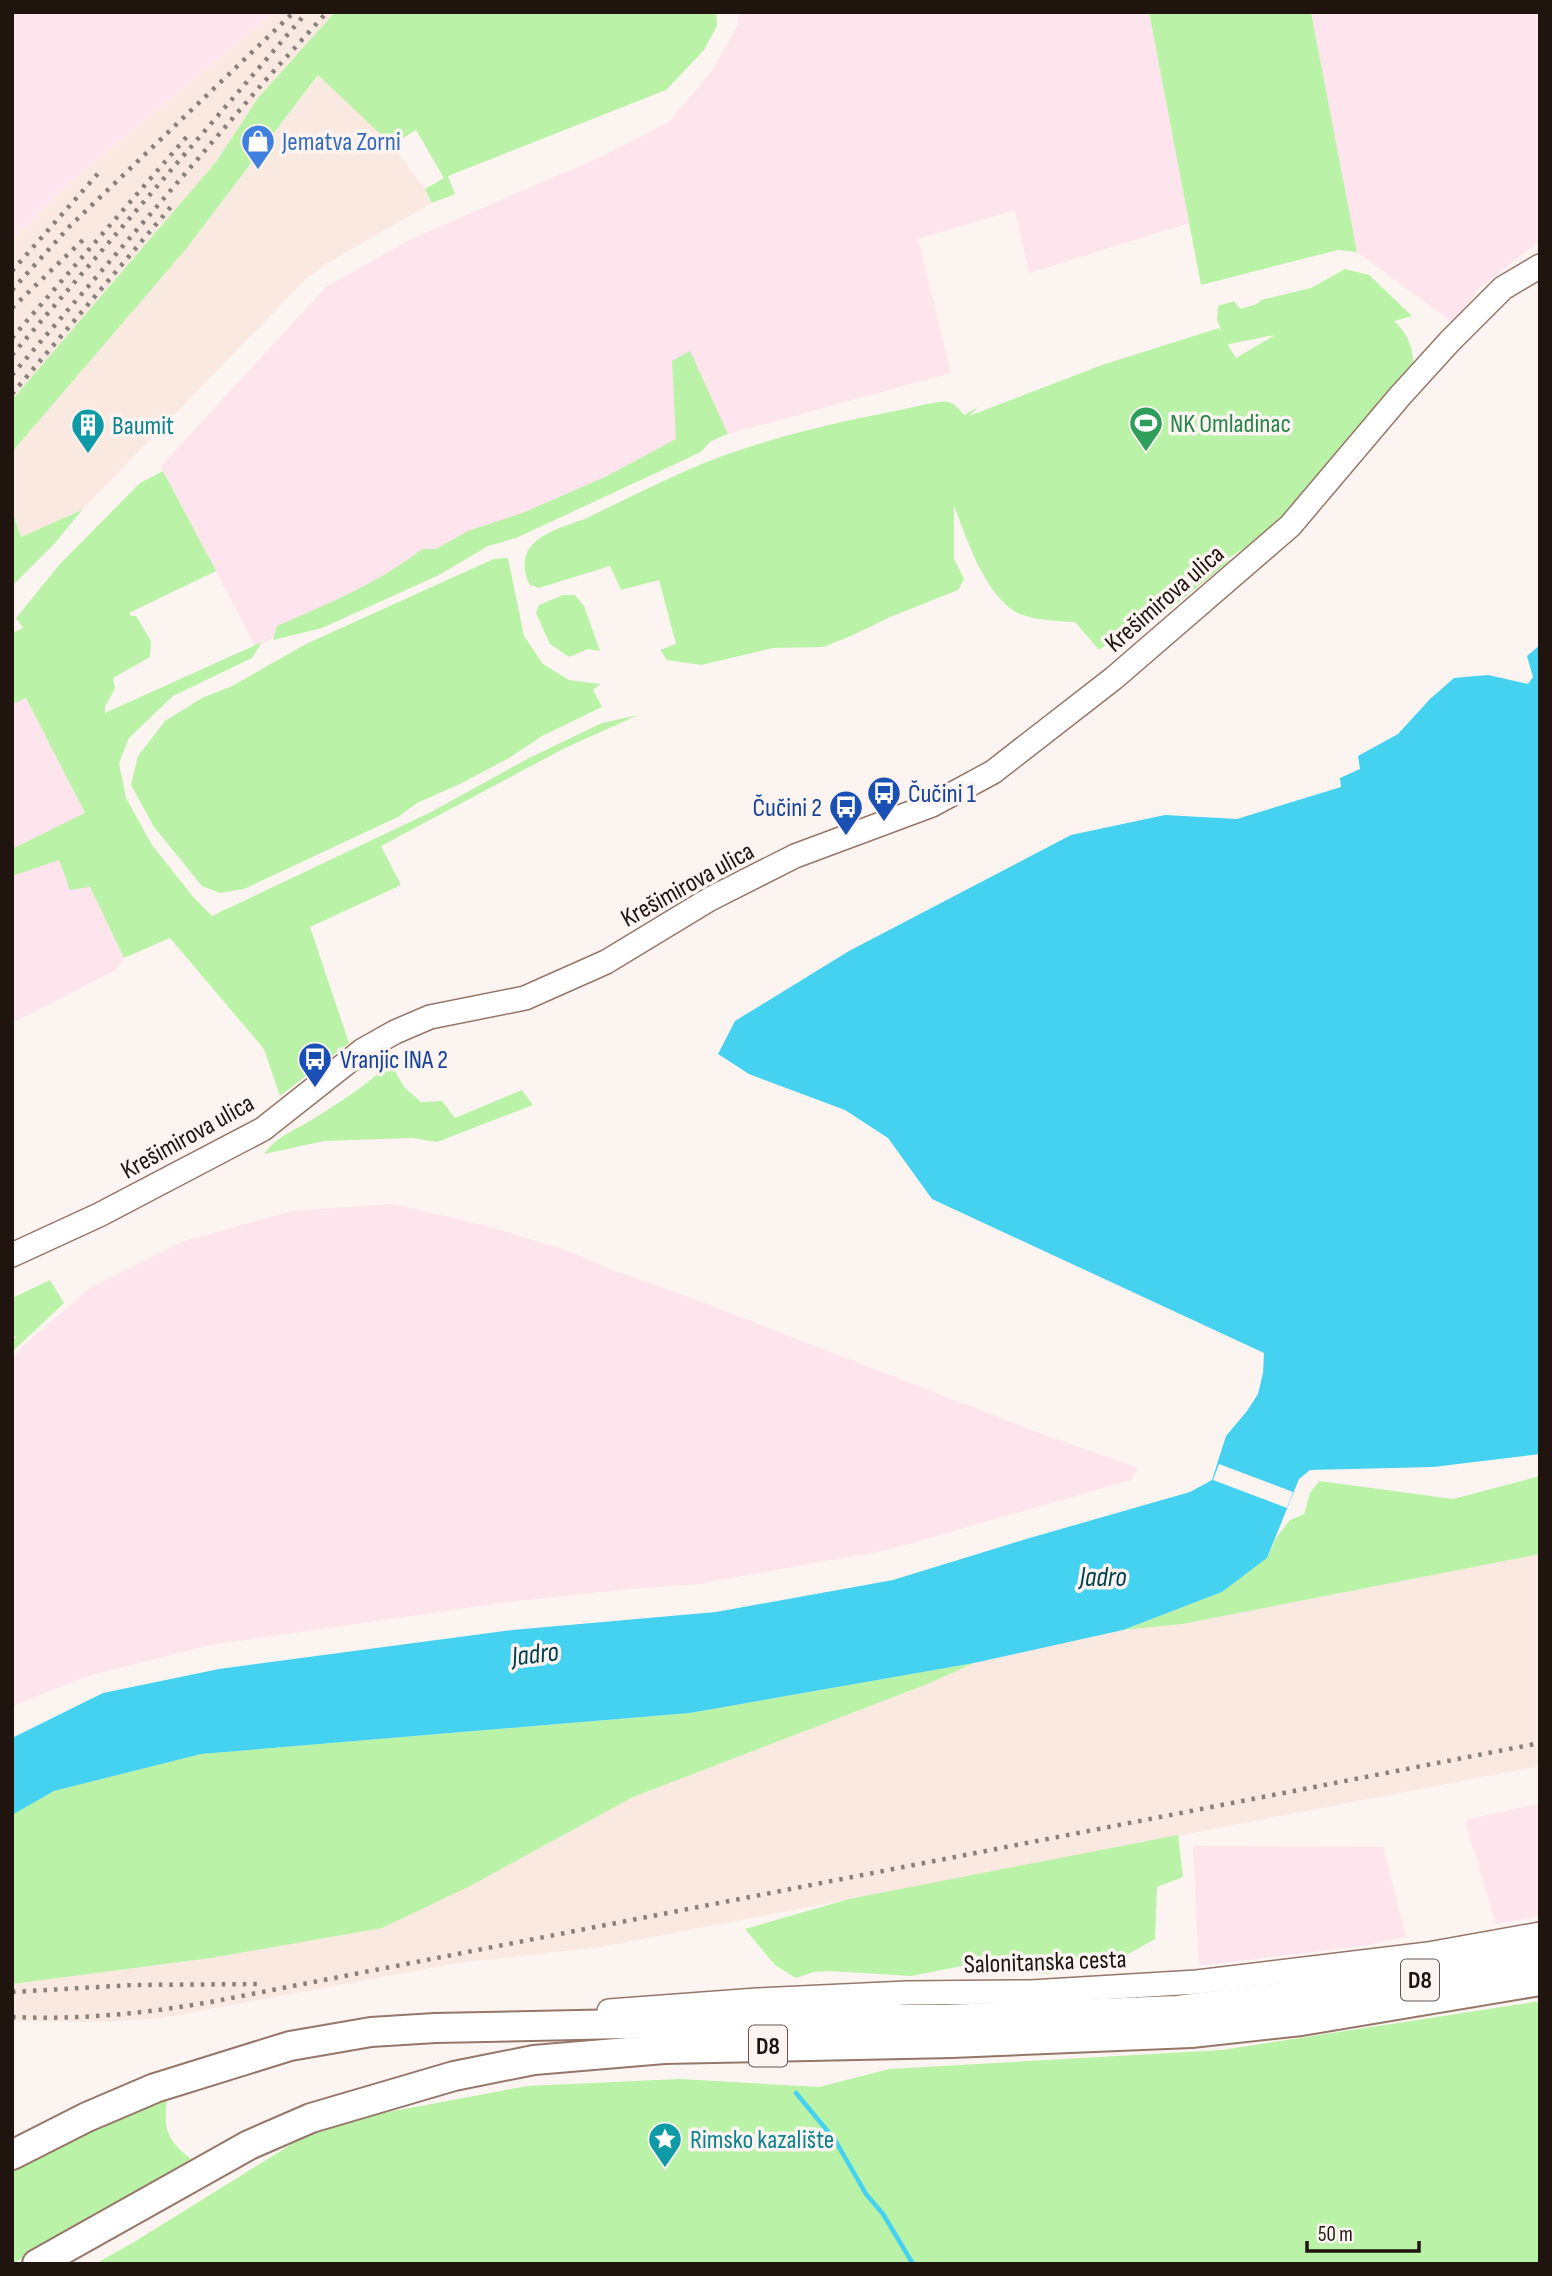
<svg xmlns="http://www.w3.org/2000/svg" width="1552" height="2276" font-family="'Sofia Sans Condensed',sans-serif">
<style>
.built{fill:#fae9e1}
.industrial{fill:#fee4ec}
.green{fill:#baf2a7;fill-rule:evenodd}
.water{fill:#45d1f0}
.pier{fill:#fcf4f1}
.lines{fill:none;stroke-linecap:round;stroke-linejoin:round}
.stream{stroke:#45d1f0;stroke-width:4.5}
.secondary-casing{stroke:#957669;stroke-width:26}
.trunk-casing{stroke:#957669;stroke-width:32}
.secondary{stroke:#fff;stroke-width:23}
.trunk{stroke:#fff;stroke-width:28}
.rail{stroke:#897f7b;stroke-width:4.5;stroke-dasharray:3.5 7;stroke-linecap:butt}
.labels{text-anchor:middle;stroke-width:7;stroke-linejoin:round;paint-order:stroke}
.shield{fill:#fcf4f1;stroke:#625753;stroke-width:2}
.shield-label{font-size:24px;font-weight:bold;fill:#20140f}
.shop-label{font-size:26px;fill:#366cbe;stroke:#fcf4f1;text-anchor:start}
.leisure-label{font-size:26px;fill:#27864d;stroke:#fcf4f1;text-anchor:start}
.culture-label{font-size:26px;fill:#0d838f;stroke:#fcf4f1;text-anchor:start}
.street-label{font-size:26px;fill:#20140f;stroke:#fcf4f1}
.transit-label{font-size:26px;fill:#164399;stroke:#fcf4f1;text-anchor:start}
.water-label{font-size:28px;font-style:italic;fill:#00414e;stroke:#fcf4f1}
</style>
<rect width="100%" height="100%" fill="#fcf4f1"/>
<!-- built -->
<g class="built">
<path d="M275 12H335L258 98 216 162 12 400V241L66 186Z"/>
<path d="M319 75 392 145 425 189 432 203 324 265 304 281 82 510 21 537 12 511V452L186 249Z"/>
<path d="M1540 1554V1766L601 1947 458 1963 161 2018 108 2022H12V1984L211 1958 382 1928 470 1886 633 1797 930 1683 974 1663 1123 1630 1182 1624Z"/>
</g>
<!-- industrial -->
<g class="industrial">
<path d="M12 12H275L66 186 12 241Z"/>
<path d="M739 12H1149L1189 223 1029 273 1015 210 918 239 951 373 728 434 416 571 255 646 161 466 326 287 413 238 601 157 669 122 711 72 738 25Z"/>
<path d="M1311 12H1540V241L1478 289 1455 324 1357 252Z"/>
<path d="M26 698 86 813 12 849V704Z"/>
<path d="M59 859 90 887 124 958 116 970 12 1023V876Z"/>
<path d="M392 1204 483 1225 563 1249 607 1268 694 1299 1042 1434 1138 1468 1131 1480 888 1550 698 1584 630 1589 516 1601 211 1645 88 1676 12 1706V1360L23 1346 90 1288 184 1241 292 1211Z"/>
<path d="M1540 1803V1916L1496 1924 1465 1820Z"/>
<path d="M1193 1846 1383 1847 1406 1937 1363 1946 1199 1966Z"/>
</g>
<!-- green -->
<g class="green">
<path d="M335 12H716L717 26 704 50 666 90 448 176 455 194 432 203 425 189 444 178 416 130 392 145 318 75 186 249 12 452V400L216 162 258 98Z"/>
<path d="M1149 12H1311L1357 252 1338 250 1201 285Z"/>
<path d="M1345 269 1369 275 1412 316 1394 321C1410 336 1413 349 1414 369L1279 527 1212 568 1232 559 1139 634 1127 630 1099 650 1075 622C1058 621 1025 620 1011 609 981 585 968 541 954 506V559L964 579 958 590 890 617 853 635 823 647 773 648 701 665 667 660 660 650 676 644 659 580 621 590 610 566 539 588 530 585C523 574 522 555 532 545 546 530 570 525 589 517 622 501 656 484 690 469 754 442 822 425 890 412 903 410 938 400 948 402 955 403 960 410 964 415L978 407 969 416 1102 365 1219 328 1222 332 1217 320 1218 306 1234 301 1240 309 1257 304 1261 300 1311 288ZM1275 335 1236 358 1228 345 1229 344Z"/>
<path d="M690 351 728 434 711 441 701 452 516 538 488 546 439 575 322 628 273 640 277 626C327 604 379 583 422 549H436L468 531 525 512 605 477 676 439 672 361Z"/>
<path d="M163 471 216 571 129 613 131 616H136L151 641 150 657 113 678 115 688 105 707V713L262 642 252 658 173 696 129 738 119 763 126 798 152 845 194 898 212 916 431 812 529 758 602 723 638 715 563 749 381 846 401 885 310 927 349 1043 280 1096 264 1049 170 938 124 958 90 887 70 890 59 860 12 876V849L85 813 26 698 12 704V633L23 628 16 618 60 564 140 483Z"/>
<path d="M82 510 55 543 12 586V511L21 537Z"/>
<path d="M508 558 524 636 543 664 569 680 600 684 593 690 602 707 542 736 509 758 462 783 417 803 398 817 244 889 220 893 202 886 154 827 131 785 138 756 165 721 202 698 232 686 306 644 478 566 494 559Z"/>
<path d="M563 595H575L584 606 600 651 588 649 569 657 550 644 536 613 539 605Z"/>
<path d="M390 1062 404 1087 421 1102 442 1101 455 1118 522 1090 533 1105 437 1142 412 1138 324 1141 264 1154C276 1136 300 1128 318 1116 343 1100 369 1084 390 1062Z"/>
<path d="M50 1280 64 1303 12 1352V1341L16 1337 12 1335V1298Z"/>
<path d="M1540 1476V1554L1182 1624 1123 1630 1222 1592 1267 1558 1276 1538 1290 1520 1304 1514 1310 1493 1319 1481 1453 1499Z"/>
<path d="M974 1663 930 1683 633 1797 470 1886 382 1928 211 1958 12 1984V1815L54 1791 201 1754 690 1713Z"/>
<path d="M1178 1835 1183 1877 1157 1887 1155 1939 1121 1958 1048 1974 991 1971 962 1966 911 1976 830 1971 814 1972 796 1978 775 1965 745 1929 849 1899Z"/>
<path d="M1540 2001V2264H95L134 2242 324 2124 527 2086 679 2079 819 2087 889 2069 1222 2050Z"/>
<path d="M167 2097C164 2128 165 2139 191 2159L12 2264V2171L86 2132Z"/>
</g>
<!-- water -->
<path class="water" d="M1540 645V1454L1433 1467 1310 1470 1299 1479 1267 1558 1222 1592 1123 1630 974 1663 690 1713 201 1754 54 1791 12 1815V1738L103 1693 219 1669 512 1630 716 1612 893 1580 1033 1537 1190 1492 1212 1480 1226 1436 1247 1411 1258 1394 1263 1373 1264 1353 932 1199 888 1138 845 1110 749 1074 718 1054 735 1021 849 951 1071 835 1165 815 1237 819 1341 787 1340 778 1360 769 1358 756 1398 734 1430 699 1454 678 1488 675 1528 684 1533 677 1527 656Z"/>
<!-- pier -->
<path class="pier" d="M1219 1464 1293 1492 1287 1508 1213 1480Z"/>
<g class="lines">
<!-- stream -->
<path class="stream" d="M796 2093 835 2140 866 2194 883 2214 913 2264"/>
<!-- secondary casing -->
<g class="secondary-casing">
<g id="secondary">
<path d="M12 1255 99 1215 263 1129 363 1050 395 1032 430 1017 525 998 606 962 710 899 795 856 932 805 993 772 1114 678 1290 526 1400 396 1450 341 1503 288 1540 266"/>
<path d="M609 2011 757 2000 907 1993 1031 1992 1197 1982 1428 1954 1540 1934"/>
</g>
</g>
<!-- trunk casing -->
<g class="trunk-casing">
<g id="trunk">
<path d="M12 2155 87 2117 155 2088 290 2046 371 2032 435 2028 861 2019H945L1178 2010 1417 1980 1540 1959"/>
<path d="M37 2264 249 2145 311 2118 454 2076 534 2060 664 2049 952 2043 1191 2033 1301 2021 1540 1981"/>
</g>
</g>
<!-- secondary -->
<use href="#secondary" class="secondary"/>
<!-- trunk -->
<use href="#trunk" class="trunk"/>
<!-- rail -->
<g class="rail">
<path d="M12 271 102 169"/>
<path d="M12 290 70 226 294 12"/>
<path d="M12 308 85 238"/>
<path d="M12 338 190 133"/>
<path d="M12 355 307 12"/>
<path d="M12 375 263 83 327 12"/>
<path d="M12 394 175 202"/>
<path d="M1538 1754H1540"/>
<path d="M12 1992 133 1985 261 1984"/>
<path d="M12 2017C83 2020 151 2013 221 2000L1540 1743"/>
</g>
</g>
<!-- icons -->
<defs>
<g id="shop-pin" transform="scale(1.75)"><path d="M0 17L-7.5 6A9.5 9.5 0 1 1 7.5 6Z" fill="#3f7fe0" stroke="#fcf4f1"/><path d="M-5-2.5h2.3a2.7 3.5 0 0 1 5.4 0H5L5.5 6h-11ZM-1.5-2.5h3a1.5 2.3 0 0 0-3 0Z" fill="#fff"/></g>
<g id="stadium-pin" transform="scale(1.75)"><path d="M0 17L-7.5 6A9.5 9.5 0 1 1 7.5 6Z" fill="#2e9e5b" stroke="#fcf4f1"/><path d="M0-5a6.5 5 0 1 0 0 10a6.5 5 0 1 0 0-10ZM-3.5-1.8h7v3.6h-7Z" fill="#fff"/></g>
<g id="building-pin" transform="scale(1.75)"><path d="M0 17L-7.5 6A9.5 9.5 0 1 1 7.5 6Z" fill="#0f9aa8" stroke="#fcf4f1"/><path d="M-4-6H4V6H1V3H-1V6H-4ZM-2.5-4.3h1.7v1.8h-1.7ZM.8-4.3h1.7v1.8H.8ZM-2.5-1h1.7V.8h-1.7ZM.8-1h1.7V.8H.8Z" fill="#fff"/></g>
<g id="bus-pin" transform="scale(1.75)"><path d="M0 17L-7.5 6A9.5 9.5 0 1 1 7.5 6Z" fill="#1a4fb4" stroke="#fcf4f1"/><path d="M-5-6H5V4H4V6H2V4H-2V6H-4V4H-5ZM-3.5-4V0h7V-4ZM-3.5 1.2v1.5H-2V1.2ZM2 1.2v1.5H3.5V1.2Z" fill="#fff"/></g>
<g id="sight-pin" transform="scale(1.75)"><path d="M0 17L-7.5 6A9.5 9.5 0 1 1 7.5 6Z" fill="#0f9aa8" stroke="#fcf4f1"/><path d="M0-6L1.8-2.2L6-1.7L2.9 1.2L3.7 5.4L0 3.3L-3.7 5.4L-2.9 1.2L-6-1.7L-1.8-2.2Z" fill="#fff"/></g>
</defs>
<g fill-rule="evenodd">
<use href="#shop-pin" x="258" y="141"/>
<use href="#stadium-pin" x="1146" y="423"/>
<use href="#building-pin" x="88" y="425"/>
<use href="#bus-pin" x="884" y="793"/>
<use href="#bus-pin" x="846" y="807"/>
<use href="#bus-pin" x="315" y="1059"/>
<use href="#sight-pin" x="665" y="2139"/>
</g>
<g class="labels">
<!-- shield labels -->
<g class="shield">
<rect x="1401" y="1959.5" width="38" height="41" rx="5"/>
<rect x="749" y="2025.5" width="38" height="41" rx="5"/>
</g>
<g class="shield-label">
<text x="1420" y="1988">D8</text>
<text x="768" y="2054">D8</text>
</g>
<!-- shop labels -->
<g class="shop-label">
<text x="282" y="150">Jematva Zorni</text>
</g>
<!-- leisure labels -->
<g class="leisure-label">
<text x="1170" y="432">NK Omladinac</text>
</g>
<!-- culture labels -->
<g class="culture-label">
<text x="112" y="434">Baumit</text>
<text x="690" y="2148">Rimsko kazalište</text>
</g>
<!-- street labels -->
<g class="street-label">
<text transform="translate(1164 598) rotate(-41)" y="9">Krešimirova ulica</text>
<text transform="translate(687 884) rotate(-29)" y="9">Krešimirova ulica</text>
<text transform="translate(187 1136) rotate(-29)" y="9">Krešimirova ulica</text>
<text transform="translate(1045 1961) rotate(-2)" y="9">Salonitanska cesta</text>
</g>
<!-- transit labels -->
<g class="transit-label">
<text x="908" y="802">Čučini 1</text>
<text x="822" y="816" text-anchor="end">Čučini 2</text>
<text x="340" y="1068">Vranjic INA 2</text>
</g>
<!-- water labels -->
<g class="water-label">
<text x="1103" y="1586">Jadro</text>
<text transform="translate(535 1653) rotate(-7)" y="10">Jadro</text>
</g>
</g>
<!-- border -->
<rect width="1552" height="2276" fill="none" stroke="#20140f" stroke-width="28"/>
<!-- scale -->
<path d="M1307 2241v10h112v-10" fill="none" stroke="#20140f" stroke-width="3.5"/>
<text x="1318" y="2241" font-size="21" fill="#20140f" stroke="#fcf4f1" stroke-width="5" paint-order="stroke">50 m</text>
</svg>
